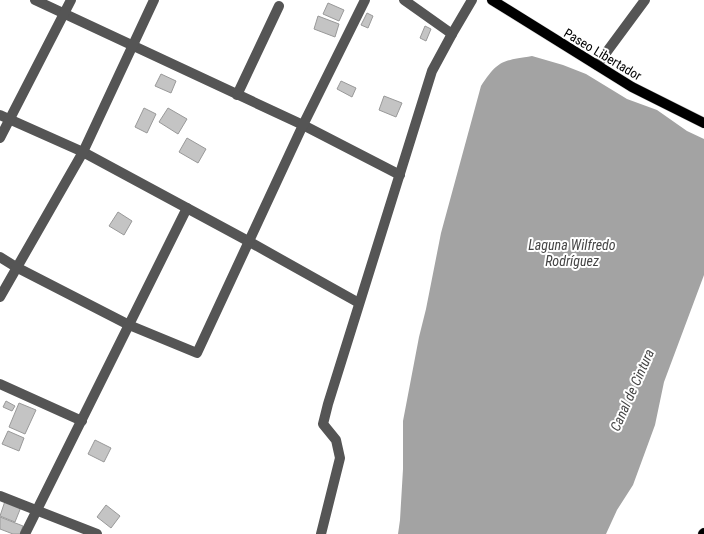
<svg xmlns="http://www.w3.org/2000/svg" width="704" height="534" font-family="'Roboto Condensed',sans-serif">
<style>
.water{fill:#a3a3a3}
.building{fill:#c4c4c4;stroke:#999}
.lines{fill:none;stroke-linecap:round;stroke-linejoin:round}
.major-casing{stroke:#dbdbdb;stroke-width:11}
.minor{stroke:#555;stroke-width:10}
.major{stroke:#000;stroke-width:10}
.labels{text-anchor:middle;stroke-width:4;stroke-linejoin:round;paint-order:stroke}
.street-label{font-size:13px;fill:#000;stroke:#fff}
.water-label{font-size:14px;font-style:italic;fill:#444;stroke:#fff}
</style>
<rect width="100%" height="100%" fill="#fff"/>
<!-- water -->
<path class="water" d="M532 56 563 65 586 74 627 99 657 110 687 131 704 139V275L664 382 655 425 633 485 617 510 606 534H398L400 520 403 469V421L419 337 426 309 441 233 481 86C498 60 502 61 532 56Z"/>
<!-- building -->
<g class="building">
<path d="M328 3 344 10 339 21 323 14Z"/>
<path d="M367 13 373 16 368 28 361 25Z"/>
<path d="M318 16 339 24 335 37 314 29Z"/>
<path d="M425 26 431 29 426 41 420 38Z"/>
<path d="M161 74 176 81 171 93 155 86Z"/>
<path d="M341 81 356 88 352 97 337 89Z"/>
<path d="M384 96 402 103 396 117 379 110Z"/>
<path d="M144 108 156 114 147 133 135 127Z"/>
<path d="M168 108 187 119 178 134 159 122Z"/>
<path d="M187 138 206 149 198 163 179 152Z"/>
<path d="M118 212 132 221 124 235 109 226Z"/>
<path d="M6 401 15 406 12 411 3 407Z"/>
<path d="M19 403 36 410 25 434 9 427Z"/>
<path d="M8 431 24 438 19 451 2 444Z"/>
<path d="M95 440 111 448 104 462 88 454Z"/>
<path d="M5 501 21 507 15 522 0 516Z"/>
<path d="M106 505 120 516 111 528 97 517Z"/>
<path d="M0 517 23 526 20 534H13L0 529Z"/>
</g>
<g class="lines">
<!-- major casing -->
<g class="major-casing">
<g id="major">
<path d="M492 0 632 87 704 123"/>
<path d="M703 534 704 533"/>
</g>
</g>
<!-- minor -->
<g class="minor">
<path d="M35 0 303 125 400 175"/>
<path d="M404 0 452 34"/>
<path d="M597 65 645 0"/>
<path d="M237 95 279 6"/>
<path d="M0 115 83 152 248 241 359 303"/>
<path d="M0 138 71 0"/>
<path d="M0 257 16 267 129 325 197 353 303 125 365 0"/>
<path d="M0 297 83 152 154 0"/>
<path d="M0 384 82 421"/>
<path d="M0 496 97 534"/>
<path d="M25 534 187 208"/>
<path d="M321 534 340 458 336 440 323 424 328 404 432 71 452 34 472 0"/>
</g>
<!-- major -->
<use href="#major" class="major"/>
</g>
<g class="labels">
<!-- street labels -->
<g class="street-label">
<text transform="translate(603 54) rotate(31)" y="5">Paseo Libertador</text>
</g>
<!-- water labels -->
<g class="water-label">
<text x="572" y="250">Laguna Wilfredo<tspan x="572" dy="16">Rodríguez</tspan></text>
<text transform="translate(632 390) rotate(-66)" y="5">Canal de Cintura</text>
</g>
</g>
</svg>
